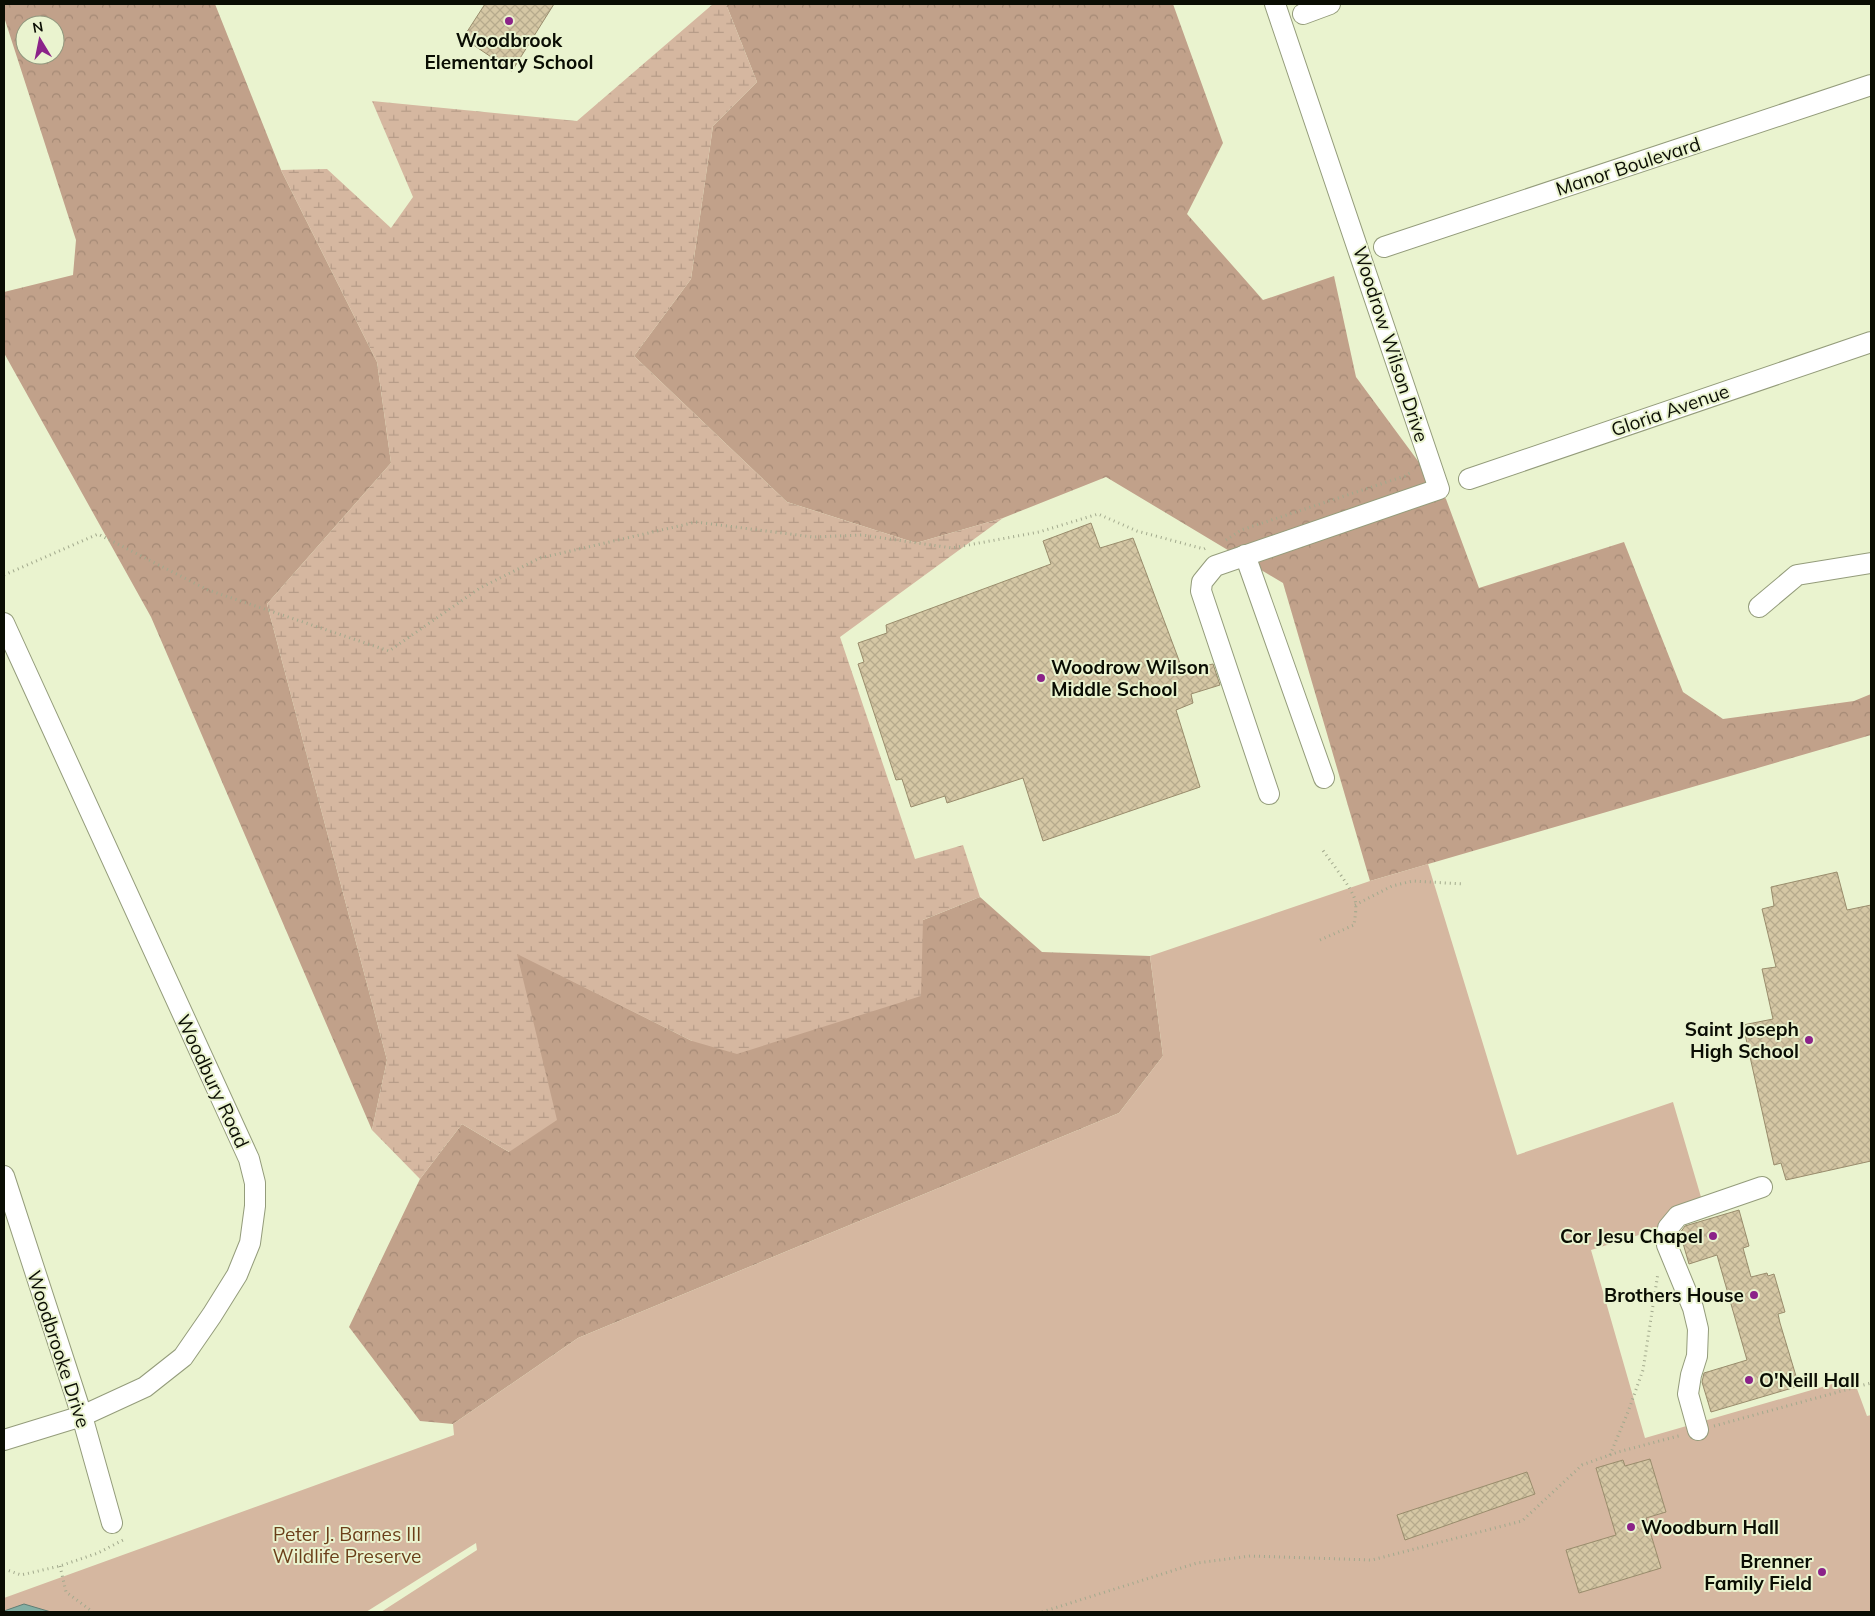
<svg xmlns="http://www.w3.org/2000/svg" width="1875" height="1616" font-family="Mulish,sans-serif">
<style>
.forest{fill:url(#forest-crowns);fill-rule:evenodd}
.wetland{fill:url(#wetland-marsh)}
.green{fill:#d5b7a0}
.water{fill:#83afa4;stroke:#5f7e74}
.building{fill:url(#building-cross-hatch);stroke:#998c6c}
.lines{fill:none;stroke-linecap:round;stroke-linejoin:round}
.minor-casing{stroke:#949c7b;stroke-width:22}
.path{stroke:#a2a98d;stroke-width:3;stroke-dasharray:1 4;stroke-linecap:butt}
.minor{stroke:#fff;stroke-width:20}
.poi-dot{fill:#8b2389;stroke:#eaf3cf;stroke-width:2}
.labels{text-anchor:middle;stroke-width:4;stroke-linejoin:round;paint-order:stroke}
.poi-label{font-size:19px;font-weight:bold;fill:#0a0d03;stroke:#eaf3cf;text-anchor:end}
.street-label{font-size:19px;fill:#0a0d03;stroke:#eaf3cf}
.park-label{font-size:19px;fill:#6b3f19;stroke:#eaf3cf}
</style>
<defs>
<pattern id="forest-crowns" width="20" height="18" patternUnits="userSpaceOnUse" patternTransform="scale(1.25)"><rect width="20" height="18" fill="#c1a18a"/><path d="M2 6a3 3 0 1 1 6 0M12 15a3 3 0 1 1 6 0" fill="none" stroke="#a48975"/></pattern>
<pattern id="wetland-marsh" width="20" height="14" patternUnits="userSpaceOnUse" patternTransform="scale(1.25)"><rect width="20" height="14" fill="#d5b7a0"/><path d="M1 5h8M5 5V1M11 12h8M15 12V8" fill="none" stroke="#b69c88"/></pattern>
<pattern id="building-cross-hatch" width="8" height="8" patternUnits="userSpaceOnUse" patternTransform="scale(1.25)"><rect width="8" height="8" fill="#d5c7a4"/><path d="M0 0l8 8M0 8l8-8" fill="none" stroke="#b6aa8c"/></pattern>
</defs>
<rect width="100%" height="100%" fill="#eaf3cf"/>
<!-- forest -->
<g class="forest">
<path d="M4 4H215L281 170 377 362 391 463 267 604 387 1060 372 1130 151 617 4 353V292L73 275 76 240 4 17ZM25 25H55V55H25Z"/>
<path d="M726 4H1173L1223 143 1187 214 1263 300 1334 276 1356 377 1446 499 1479 588 1624 542 1683 692 1723 719 1854 701 1871 694V735L1370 881 1283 583 1106 477 1003 518 916 543 787 502 634 356 691 279 713 126 757 82Z"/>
<path d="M980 897 1042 952 1150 956 1163 1056 1119 1113 578 1338 453 1424 420 1421 349 1327 420 1179 462 1124 509 1152 517 953 692 1041 923 920Z"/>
</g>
<!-- wetland -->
<path class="wetland" d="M713 4H726L757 82 713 126 691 279 634 356 787 502 916 543 1003 518 840 637 915 859 963 845 980 897 923 920 921 996 737 1054 692 1041 517 954 557 1120 509 1152 462 1124 420 1179 372 1130 387 1060 267 604 391 463 377 362 281 170 327 169 391 228 413 197 372 101 577 121Z"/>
<!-- green -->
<path class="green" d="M1428 864 1517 1155 1673 1102 1706 1214 1591 1250 1645 1438 1853 1378 1867 1416 1871 1415V1612H381L477 1550 476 1543 366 1612H4V1598L454 1435 453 1424 578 1338 1119 1113 1163 1056 1150 956 1370 881Z"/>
<!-- water -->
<path class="water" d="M24 1604 51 1612H4V1611Z"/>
<!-- building -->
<g class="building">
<path d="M485 4H554L512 71 463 38Z"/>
<path d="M1091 523 1100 548 1133 538 1183 671 1213 664 1220 685 1191 694 1193 703 1176 710 1200 787 1043 841 1023 778 947 803 945 796 911 807 902 779 896 780 858 664 864 662 858 643 887 633 886 625 1051 564 1043 541Z"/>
<path d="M1837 872 1847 910 1871 905V1161L1786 1180 1781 1163 1774 1165 1743 1025 1773 1019 1762 969 1776 967 1762 909 1774 906 1771 887Z"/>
<path d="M1739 1210 1749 1246 1743 1248 1751 1277 1767 1273 1768 1276 1774 1274 1785 1312 1778 1314 1780 1323 1799 1386 1711 1412 1702 1382 1704 1373 1747 1360 1717 1255 1689 1264 1680 1233 1685 1226Z"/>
<path d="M1650 1459 1666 1512 1646 1518 1661 1568 1579 1593 1566 1550 1616 1535 1596 1468 1623 1460 1625 1466Z"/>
<path d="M1527 1472 1535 1494 1405 1540 1397 1515Z"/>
</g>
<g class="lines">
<!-- minor casing -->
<g class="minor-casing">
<g id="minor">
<path d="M1303 14 1330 4"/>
<path d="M1384 247 1871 85"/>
<path d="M1469 479 1871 342"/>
<path d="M1245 555 1324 778"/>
<path d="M1759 607 1797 575 1871 563"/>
<path d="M4 623 249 1159 255 1183V1206L250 1243 237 1275 212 1315 183 1357 145 1387 82 1416 4 1440"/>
<path d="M1269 794 1201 591 1202 582 1215 566 1439 489 1275 4"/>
<path d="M4 1176 82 1416 112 1523"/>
<path d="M1698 1430 1688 1394 1691 1375 1697 1356 1698 1329 1693 1308 1667 1245 1668 1228 1678 1216 1762 1187"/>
</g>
</g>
<!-- path -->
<g class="path">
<path d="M1226 540 1241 530 1405 476 1413 471"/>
<path d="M4 575 98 534 208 590 389 651 480 588 540 558 696 522 813 537 862 535 952 548 1039 532 1098 514 1137 531 1204 549 1206 548"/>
<path d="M1355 905 1392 886 1413 881 1463 884"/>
<path d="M1320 940 1354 925C1355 917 1357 907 1355 900 1352 888 1330 861 1322 849"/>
<path d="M1714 1426 1871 1383"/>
<path d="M1610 1455 1628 1412 1643 1370 1658 1273"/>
<path d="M60 1566 66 1592 93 1612"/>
<path d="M4 1570H7L21 1575 60 1566 98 1553 125 1539"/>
<path d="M1042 1612 1197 1563 1250 1556 1372 1560 1522 1521 1582 1465 1618 1452 1682 1435"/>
</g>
<!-- minor -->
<use href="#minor" class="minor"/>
</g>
<!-- markers -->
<g class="poi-dot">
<circle cx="509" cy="21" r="5"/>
<circle cx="1041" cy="678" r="5"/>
<circle cx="1809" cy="1040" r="5"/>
<circle cx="1713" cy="1236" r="5"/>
<circle cx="1754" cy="1295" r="5"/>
<circle cx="1749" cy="1380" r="5"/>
<circle cx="1631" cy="1527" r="5"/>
<circle cx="1822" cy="1572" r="5"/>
</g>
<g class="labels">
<!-- poi labels -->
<g class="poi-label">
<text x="509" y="47" text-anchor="middle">Woodbrook<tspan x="509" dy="22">Elementary School</tspan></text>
<text x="1051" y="674" text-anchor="start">Woodrow Wilson<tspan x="1051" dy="22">Middle School</tspan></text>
<text x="1799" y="1036">Saint Joseph<tspan x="1799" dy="22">High School</tspan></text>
<text x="1703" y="1243">Cor Jesu Chapel</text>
<text x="1744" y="1302">Brothers House</text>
<text x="1759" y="1387" text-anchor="start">O'Neill Hall</text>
<text x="1641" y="1534" text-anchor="start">Woodburn Hall</text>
<text x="1812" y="1568">Brenner<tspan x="1812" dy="22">Family Field</tspan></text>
</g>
<!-- street labels -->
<g class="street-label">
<text transform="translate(1628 166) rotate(-18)" y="7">Manor Boulevard</text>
<text transform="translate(1391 344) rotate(72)" y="7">Woodrow Wilson Drive</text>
<text transform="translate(1670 410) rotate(-19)" y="7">Gloria Avenue</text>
<text transform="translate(213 1081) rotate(65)" y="7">Woodbury Road</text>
<text transform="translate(59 1349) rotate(72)" y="7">Woodbrooke Drive</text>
</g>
<!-- park labels -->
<g class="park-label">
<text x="347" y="1541">Peter J. Barnes III<tspan x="347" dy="22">Wildlife Preserve</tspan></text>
</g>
</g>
<!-- border -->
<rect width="1875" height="1616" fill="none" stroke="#0a0d03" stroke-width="10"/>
<!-- north arrow -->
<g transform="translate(40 40) rotate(350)"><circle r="24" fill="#eaf3cf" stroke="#90977d"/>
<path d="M0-4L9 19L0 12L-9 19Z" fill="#8b2389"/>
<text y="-8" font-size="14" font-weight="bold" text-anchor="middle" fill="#0a0d03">N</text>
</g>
</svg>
